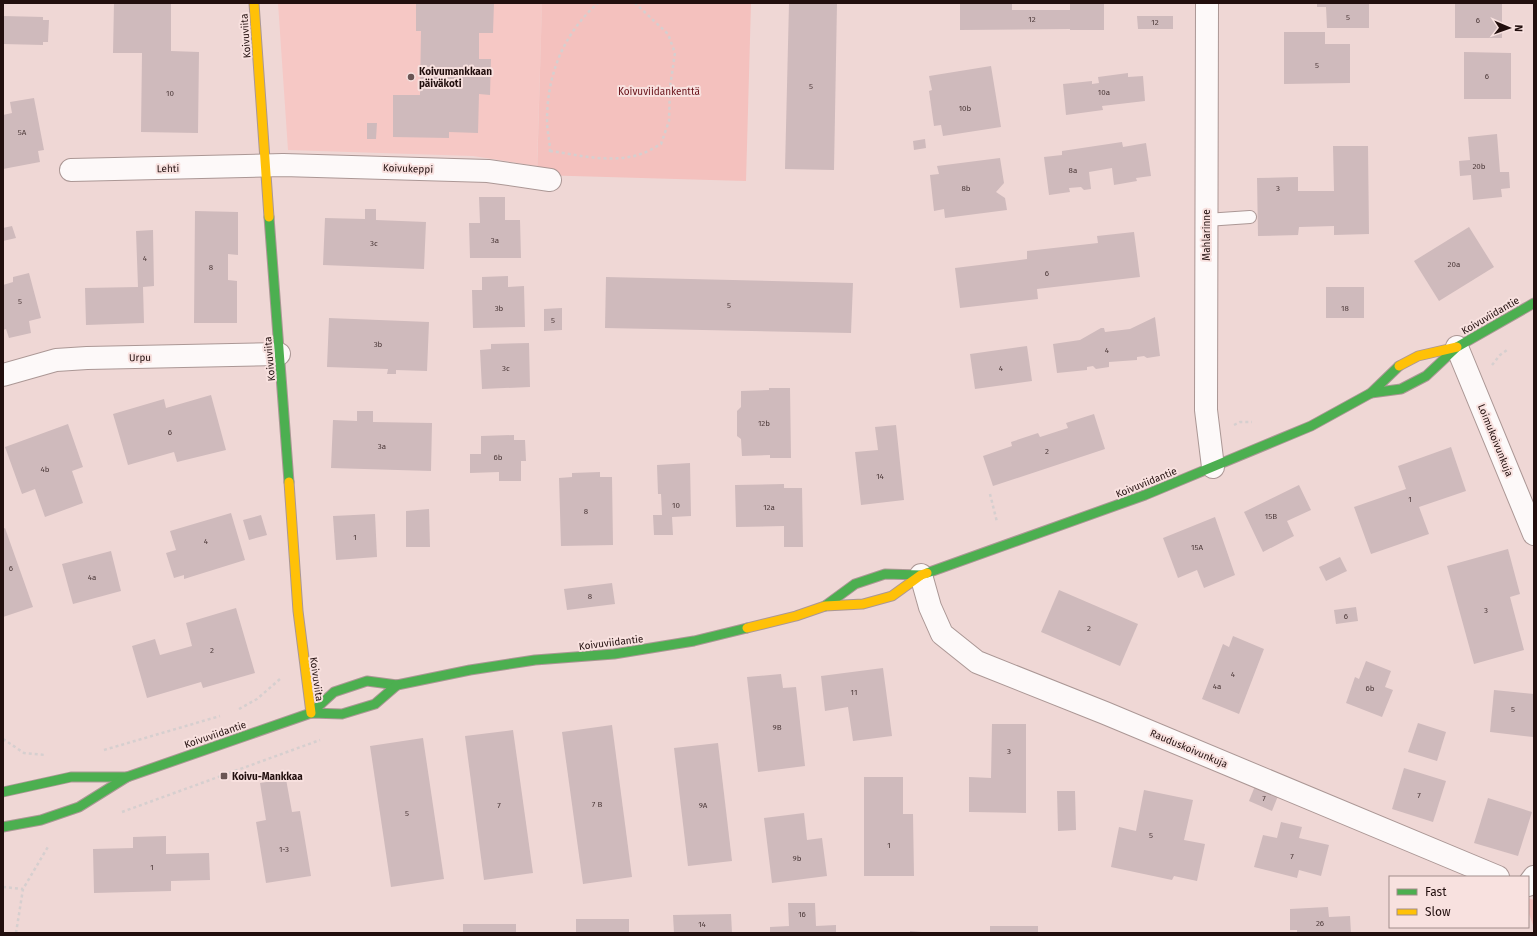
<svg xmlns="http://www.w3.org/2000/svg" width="1537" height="936" font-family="'Fira Sans',sans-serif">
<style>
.built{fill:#f6c8c5}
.green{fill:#f4c1be}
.building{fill:#cfbabc}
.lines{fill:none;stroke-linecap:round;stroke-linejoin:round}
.lane-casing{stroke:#ab9795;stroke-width:14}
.street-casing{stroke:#ab9795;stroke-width:24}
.fast-casing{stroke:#ab9795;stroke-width:11}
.slow-casing{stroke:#ab9795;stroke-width:11}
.path{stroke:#d6cfcf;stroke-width:2.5;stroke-dasharray:3 3;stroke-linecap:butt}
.lane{stroke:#fdf9f9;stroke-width:12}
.street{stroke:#fdf9f9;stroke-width:22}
.fast{stroke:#4caf50;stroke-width:9}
.slow{stroke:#ffc107;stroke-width:9}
.poi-dot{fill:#6a5554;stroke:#f8e1df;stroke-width:1.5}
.labels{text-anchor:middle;stroke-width:4;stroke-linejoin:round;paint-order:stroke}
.number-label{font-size:8px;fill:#4d3a3a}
.street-label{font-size:10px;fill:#220f0e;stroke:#f8e1df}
.poi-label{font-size:10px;font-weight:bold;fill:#220f0e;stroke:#f8e1df;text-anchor:start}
.park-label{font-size:10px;fill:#661017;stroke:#f8e1df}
</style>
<rect width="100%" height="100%" fill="#efd7d5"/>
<!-- built -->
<path class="built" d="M278 3H542L537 166 473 156 288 150Z"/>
<!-- green -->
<g class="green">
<path d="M542 3H751L746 181 537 175Z"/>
<path d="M1528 898 1534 900V928L1528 911Z"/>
</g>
<!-- building -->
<g class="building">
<path d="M114 3H171V51L199 52 198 133 141 132 142 53H113Z"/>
<path d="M416 3H494L493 33H479V59H491L490 95 479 94 478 133 449 132V138L393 137V95H420L421 31H416Z"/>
<path d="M789 3H837L834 170 785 169Z"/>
<path d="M960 3H1012V10H1070V3H1104V30H1070V29L960 30Z"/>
<path d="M1317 3H1369V28H1327L1326 7H1317Z"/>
<rect x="1455" y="3" width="47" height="35"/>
<path d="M3 16 43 17V20H49L48 42H43V45L3 44Z"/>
<path d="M1137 16H1173V29H1138Z"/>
<path d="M1284 32H1325V44H1350V83L1284 84Z"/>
<path d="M1464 52 1511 53V99H1464Z"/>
<path d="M991 66 1001 127 943 136 941 125 934 126 929 91 932 90 929 76Z"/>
<path d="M1128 73V77L1143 76 1145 101 1102 106 1103 110 1066 115 1063 84 1092 81V84L1099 83 1098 77Z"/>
<path d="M34 98 44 150 38 151 40 162 3 169V115L12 113 10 102Z"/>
<path d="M367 123H377L376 139H367Z"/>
<path d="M1497 134 1500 172H1509L1510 188 1501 189 1502 197 1473 200 1471 175 1460 176 1459 161 1470 160 1468 137Z"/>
<path d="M925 139 926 148 914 150 913 141Z"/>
<path d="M1122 142 1123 147 1146 143 1151 176 1136 178 1137 181 1114 185 1112 168 1089 172 1091 189 1084 190 1081 187 1069 188 1070 192 1049 195 1044 157 1062 155V151Z"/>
<path d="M1333 146H1368L1369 234 1334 235V226L1299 227 1298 235 1258 236 1257 178 1298 177V191H1334Z"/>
<path d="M1000 158 1004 183 996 192 1005 198 1007 210 945 218 944 209 934 211 930 175 939 174 937 166Z"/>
<path d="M479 197H505V220H520L521 258H470L469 223H480Z"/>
<path d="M365 209H376V220L426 222 424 269 323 265 325 218 365 219Z"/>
<path d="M195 211 238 212V255L228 254V280L237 281V323H194Z"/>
<path d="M12 226 16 238 3 241V228Z"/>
<path d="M1469 227 1494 267 1439 301 1414 261Z"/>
<path d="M153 230 154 286 143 287 144 323 86 325 85 288 138 287 136 231Z"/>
<path d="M1134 232 1140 277 1037 289 1038 299 960 308 955 268 1027 259V251L1098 243 1097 236Z"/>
<path d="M29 273 41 318 29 321 31 333 9 338 6 329 3 330V285L13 282V277Z"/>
<path d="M508 276V287L524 286 525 327 473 328 472 290H482V277Z"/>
<path d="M606 277 853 283 851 333 605 328Z"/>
<rect x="1326" y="287" width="38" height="31"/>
<path d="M562 308V330L544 331V309Z"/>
<path d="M1155 317 1160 356 1147 358 1144 356 1137 357V360L1109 362V367L1096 369 1093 366 1087 367V370L1057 373 1053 344 1080 340 1101 328H1104L1105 332 1130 329Z"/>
<path d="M329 318 429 322 427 371 396 370V374H387L388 369 327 367Z"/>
<path d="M529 343 530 387 482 389 480 350 491 349V344Z"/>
<path d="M1027 346 1032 381 975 389 970 354Z"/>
<path d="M769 388H790L791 458H770V455L742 456 741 439 737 436V411L741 407V391L769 390Z"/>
<path d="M211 395 226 450 177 462 174 452 128 465 113 414 164 399 166 408Z"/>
<path d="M357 411H373V422L432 423 431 471 331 468 333 420 357 421Z"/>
<path d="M1094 414 1105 449 993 486 983 456 1012 446 1011 442 1038 433 1040 437 1068 428 1066 423Z"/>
<path d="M68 424 83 467 72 471 83 503 45 517 35 489 22 494 5 447Z"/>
<path d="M896 425 904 500 861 505 855 452 878 450 875 427Z"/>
<path d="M514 435V440H525L526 461H521V481H499V472L470 473V454H481V436Z"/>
<path d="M1451 447 1466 491 1419 507 1429 534 1371 554 1354 507 1406 489 1398 466Z"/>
<path d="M690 463 691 516 672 517 673 535H654L653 515H662L661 494H658L657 465Z"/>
<path d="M600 472V477H612L613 545 561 546 559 478 572 477V473Z"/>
<path d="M784 484V488H802L803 547H784V526L736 527 735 485Z"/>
<path d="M1299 485 1311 510 1287 521 1294 536 1263 552 1244 512Z"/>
<path d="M429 509 430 547H406V511Z"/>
<path d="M231 513 245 560 184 579V575L174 578 166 553 176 550 170 531Z"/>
<path d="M375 514 377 557 336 560 333 516Z"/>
<path d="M261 515 267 535 249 540 243 520Z"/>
<path d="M1215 517 1235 575 1204 588 1197 570 1178 578 1163 538Z"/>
<path d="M5 528 33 607 3 617V529Z"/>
<path d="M1508 549 1520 594 1510 597 1524 650 1474 664 1447 566Z"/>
<path d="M111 551 121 591 73 604 62 564Z"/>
<path d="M1340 557 1347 571 1326 581 1319 567Z"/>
<path d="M612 583 615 604 567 610 564 589Z"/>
<path d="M1059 590 1138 624 1120 666 1041 632Z"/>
<path d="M1356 607 1358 621 1336 624 1334 610Z"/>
<path d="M236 608 255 673 203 688 201 682 147 698 132 646 155 639 160 655 192 646 186 623Z"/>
<path d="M1233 636 1264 649 1239 714 1202 699 1223 644 1229 647Z"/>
<path d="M1366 661 1391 671 1385 687 1393 690 1382 717 1346 703 1355 677 1359 679Z"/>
<path d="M883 668 892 736 853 741 848 707 825 711 821 676Z"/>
<path d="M781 674 783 688 796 687 805 766 758 772 747 677Z"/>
<path d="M1494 690 1534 694 1533 737 1490 732Z"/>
<path d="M1418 723 1446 732 1437 761 1408 752Z"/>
<path d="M992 724H1026V813L969 812V777L991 778Z"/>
<path d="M612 725 632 877 583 884 562 732Z"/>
<path d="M513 730 533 873 484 880 465 736Z"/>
<path d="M423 738 444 879 391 887 370 746Z"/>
<path d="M718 743 732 861 688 866 674 748Z"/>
<path d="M1404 768 1446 781 1433 822 1392 809Z"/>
<path d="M864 777H903V814H913L914 876H864Z"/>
<path d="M286 779 292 812 300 811 311 876 266 883 256 822 266 820 260 783Z"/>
<path d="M1255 786 1278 796 1272 811 1249 801Z"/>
<path d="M1144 790 1193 800 1184 840 1205 844 1197 881 1174 876 1172 880 1111 867 1119 827 1136 831Z"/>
<path d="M1057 791H1075L1076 830 1058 831Z"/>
<path d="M1488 798 1532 812 1518 856 1474 843Z"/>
<path d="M804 813 807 840 822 838 827 876 772 883 764 818Z"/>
<path d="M1281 822 1302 827 1299 838 1329 845 1321 876 1299 870 1297 878 1254 867 1263 835 1277 838Z"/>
<path d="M166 836V854L209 853 210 880 171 881V891L94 893 93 849 133 848V837Z"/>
<path d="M788 903H815L816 926 836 925V933H770V927L789 926Z"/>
<path d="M1328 907 1329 917 1350 916 1351 933H1297V930H1290V909Z"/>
<path d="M731 914 732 933H674L673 915Z"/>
<rect x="576" y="919" width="53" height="14"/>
<rect x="463" y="924" width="53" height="9"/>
<rect x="990" y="926" width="48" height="7"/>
<path d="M910 931 922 932V933H910Z"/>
</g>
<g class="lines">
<!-- lane casing -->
<g class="lane-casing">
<path id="lane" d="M1206 220 1250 217"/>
</g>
<!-- street casing -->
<g class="street-casing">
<g id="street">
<path d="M1207 3 1206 410 1213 467"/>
<path d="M71 170 283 165 488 171 550 180"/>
<path d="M1457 347 1534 534"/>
<path d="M3 375 56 360 87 358 279 354"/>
<path d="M921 575 930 607 942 634 977 662 1105 713 1498 877"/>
<path d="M1528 885 1534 877"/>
</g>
</g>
<!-- fast casing -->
<g class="fast-casing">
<g id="fast">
<path d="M269 217 289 482"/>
<path d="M1371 393 1401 389 1426 376 1457 347 1534 303"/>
<path d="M927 573 1145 495 1311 426 1371 393 1399 366"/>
<path d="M825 606 855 584 885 574 921 575"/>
<path d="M311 713 334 692 367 681 397 685 470 670 535 660 614 654 694 641 747 628"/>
<path d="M3 792 71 777H127"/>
<path d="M3 827 41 820 79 807 127 777 311 713 342 714 375 704 397 685"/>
</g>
</g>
<!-- slow casing -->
<g class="slow-casing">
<g id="slow">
<path d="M254 3 269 217"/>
<path d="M1399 366 1418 356 1457 347"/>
<path d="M289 482 298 611 311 713"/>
<path d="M747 628 796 616 825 606 863 604 892 596 921 575 927 573"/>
</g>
</g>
<!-- path -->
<g class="path">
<path d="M550 151C579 155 612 164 641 154 647 152 654 148 661 144L669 121 670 87 675 53 668 34 635 3"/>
<path d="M550 152C550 141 547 131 547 121 547 75 563 34 598 3"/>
<path d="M1492 365 1500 355 1507 350"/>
<path d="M1234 425 1240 422H1252"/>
<path d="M990 494 997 522"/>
<path d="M239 709 257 699 280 679"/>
<path d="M3 739 24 753 45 755"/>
<path d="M104 750 220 716"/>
<path d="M122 812 320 740"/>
<path d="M3 887 23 889"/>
<path d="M16 933 23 889 49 845"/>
</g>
<!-- lane -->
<use href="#lane" class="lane"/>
<!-- street -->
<use href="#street" class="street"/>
<!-- fast -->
<use href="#fast" class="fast"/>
<!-- slow -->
<use href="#slow" class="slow"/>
</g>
<!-- markers -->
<g class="poi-dot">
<circle cx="411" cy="77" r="4"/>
<rect x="220" y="772" width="8" height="8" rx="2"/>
</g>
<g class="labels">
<!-- number labels -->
<g class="number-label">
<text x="1348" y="20">5</text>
<text x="1032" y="22">12</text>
<text x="1478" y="23">6</text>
<text x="1155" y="25">12</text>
<text x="1317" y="68">5</text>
<text x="1487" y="79">6</text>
<text x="811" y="89">5</text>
<text x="1104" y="95">10a</text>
<text x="170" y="96">10</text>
<text x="965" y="111">10b</text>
<text x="22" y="135">5A</text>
<text x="1479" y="169">20b</text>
<text x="1073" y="173">8a</text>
<text x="966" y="191">8b</text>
<text x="1278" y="191">3</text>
<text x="495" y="243">3a</text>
<text x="374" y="246">3c</text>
<text x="145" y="261">4</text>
<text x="1454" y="267">20a</text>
<text x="211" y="270">8</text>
<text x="1047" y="276">6</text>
<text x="20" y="304">5</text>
<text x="729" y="308">5</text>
<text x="499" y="311">3b</text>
<text x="1345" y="311">18</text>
<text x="553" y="323">5</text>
<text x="378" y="347">3b</text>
<text x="1107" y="353">4</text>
<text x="506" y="371">3c</text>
<text x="1001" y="371">4</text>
<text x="764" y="426">12b</text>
<text x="170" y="435">6</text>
<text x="382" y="449">3a</text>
<text x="1047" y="454">2</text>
<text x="498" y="460">6b</text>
<text x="45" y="472">4b</text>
<text x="880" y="479">14</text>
<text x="1410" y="502">1</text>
<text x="676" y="508">10</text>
<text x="769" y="510">12a</text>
<text x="586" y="514">8</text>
<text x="1271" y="519">15B</text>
<text x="355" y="540">1</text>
<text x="206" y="544">4</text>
<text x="1197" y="550">15A</text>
<text x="11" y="571">6</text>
<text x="92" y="580">4a</text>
<text x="590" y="599">8</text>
<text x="1486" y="613">3</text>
<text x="1346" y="619">6</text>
<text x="1089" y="631">2</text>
<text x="212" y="653">2</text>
<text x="1233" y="677">4</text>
<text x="1217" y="689">4a</text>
<text x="1370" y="691">6b</text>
<text x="854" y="695">11</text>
<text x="1513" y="712">5</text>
<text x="777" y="730">9B</text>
<text x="1009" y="754">3</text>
<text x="1419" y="798">7</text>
<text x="1264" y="801">7</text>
<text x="597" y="807">7 B</text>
<text x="499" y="808">7</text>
<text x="703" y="808">9A</text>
<text x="407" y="816">5</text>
<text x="1151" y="838">5</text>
<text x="889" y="848">1</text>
<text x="284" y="852">1-3</text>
<text x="1292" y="859">7</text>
<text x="797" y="861">9b</text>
<text x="152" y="870">1</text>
<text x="802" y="917">16</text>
<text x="1320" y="926">26</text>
<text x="702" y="927">14</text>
</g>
<!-- street labels -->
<g class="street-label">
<text transform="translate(245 36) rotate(-94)" y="4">Koivuviita</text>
<text transform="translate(168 168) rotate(-1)" y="4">Lehti</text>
<text transform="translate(408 168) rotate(2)" y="4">Koivukeppi</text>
<text transform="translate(1206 235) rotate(-90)" y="4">Mahlarinne</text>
<text transform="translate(1490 315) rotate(-30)" y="4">Koivuviidantie</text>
<text transform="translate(140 357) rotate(-1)" y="4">Urpu</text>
<text transform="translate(269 359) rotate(-95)" y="4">Koivuviita</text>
<text transform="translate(1496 440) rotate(68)" y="4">Loimukoivunkuja</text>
<text transform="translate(1146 482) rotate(-22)" y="4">Koivuviidantie</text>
<text transform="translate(611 642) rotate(-7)" y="4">Koivuviidantie</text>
<text transform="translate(317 679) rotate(82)" y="4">Koivuviita</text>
<text transform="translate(215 734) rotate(-19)" y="4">Koivuviidantie</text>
<text transform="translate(1189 748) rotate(23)" y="4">Rauduskoivunkuja</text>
</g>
<!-- poi labels -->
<g class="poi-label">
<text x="419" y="75">Koivumankkaan<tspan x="419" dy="12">päiväkoti</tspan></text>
<text x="232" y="780">Koivu-Mankkaa</text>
</g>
<!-- park labels -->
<g class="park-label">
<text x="659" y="95">Koivuviidankenttä</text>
</g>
</g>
<!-- border -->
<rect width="1537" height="936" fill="none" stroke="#220f0e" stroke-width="8"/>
<!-- legend -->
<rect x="1389" y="876" width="140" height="52" fill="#f8e1df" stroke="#a28d8b"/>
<rect x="1397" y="889" width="20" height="6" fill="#4caf50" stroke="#a28d8b"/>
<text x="1425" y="896" font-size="12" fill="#220f0e">Fast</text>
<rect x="1397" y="909" width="20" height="6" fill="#ffc107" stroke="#a28d8b"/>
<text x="1425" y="916" font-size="12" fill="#220f0e">Slow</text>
<!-- north arrow -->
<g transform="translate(1509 28) rotate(92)" stroke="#f8e1df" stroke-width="3" paint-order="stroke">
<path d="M0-3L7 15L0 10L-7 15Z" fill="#220f0e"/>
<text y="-6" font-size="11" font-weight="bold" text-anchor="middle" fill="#220f0e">N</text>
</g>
</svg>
